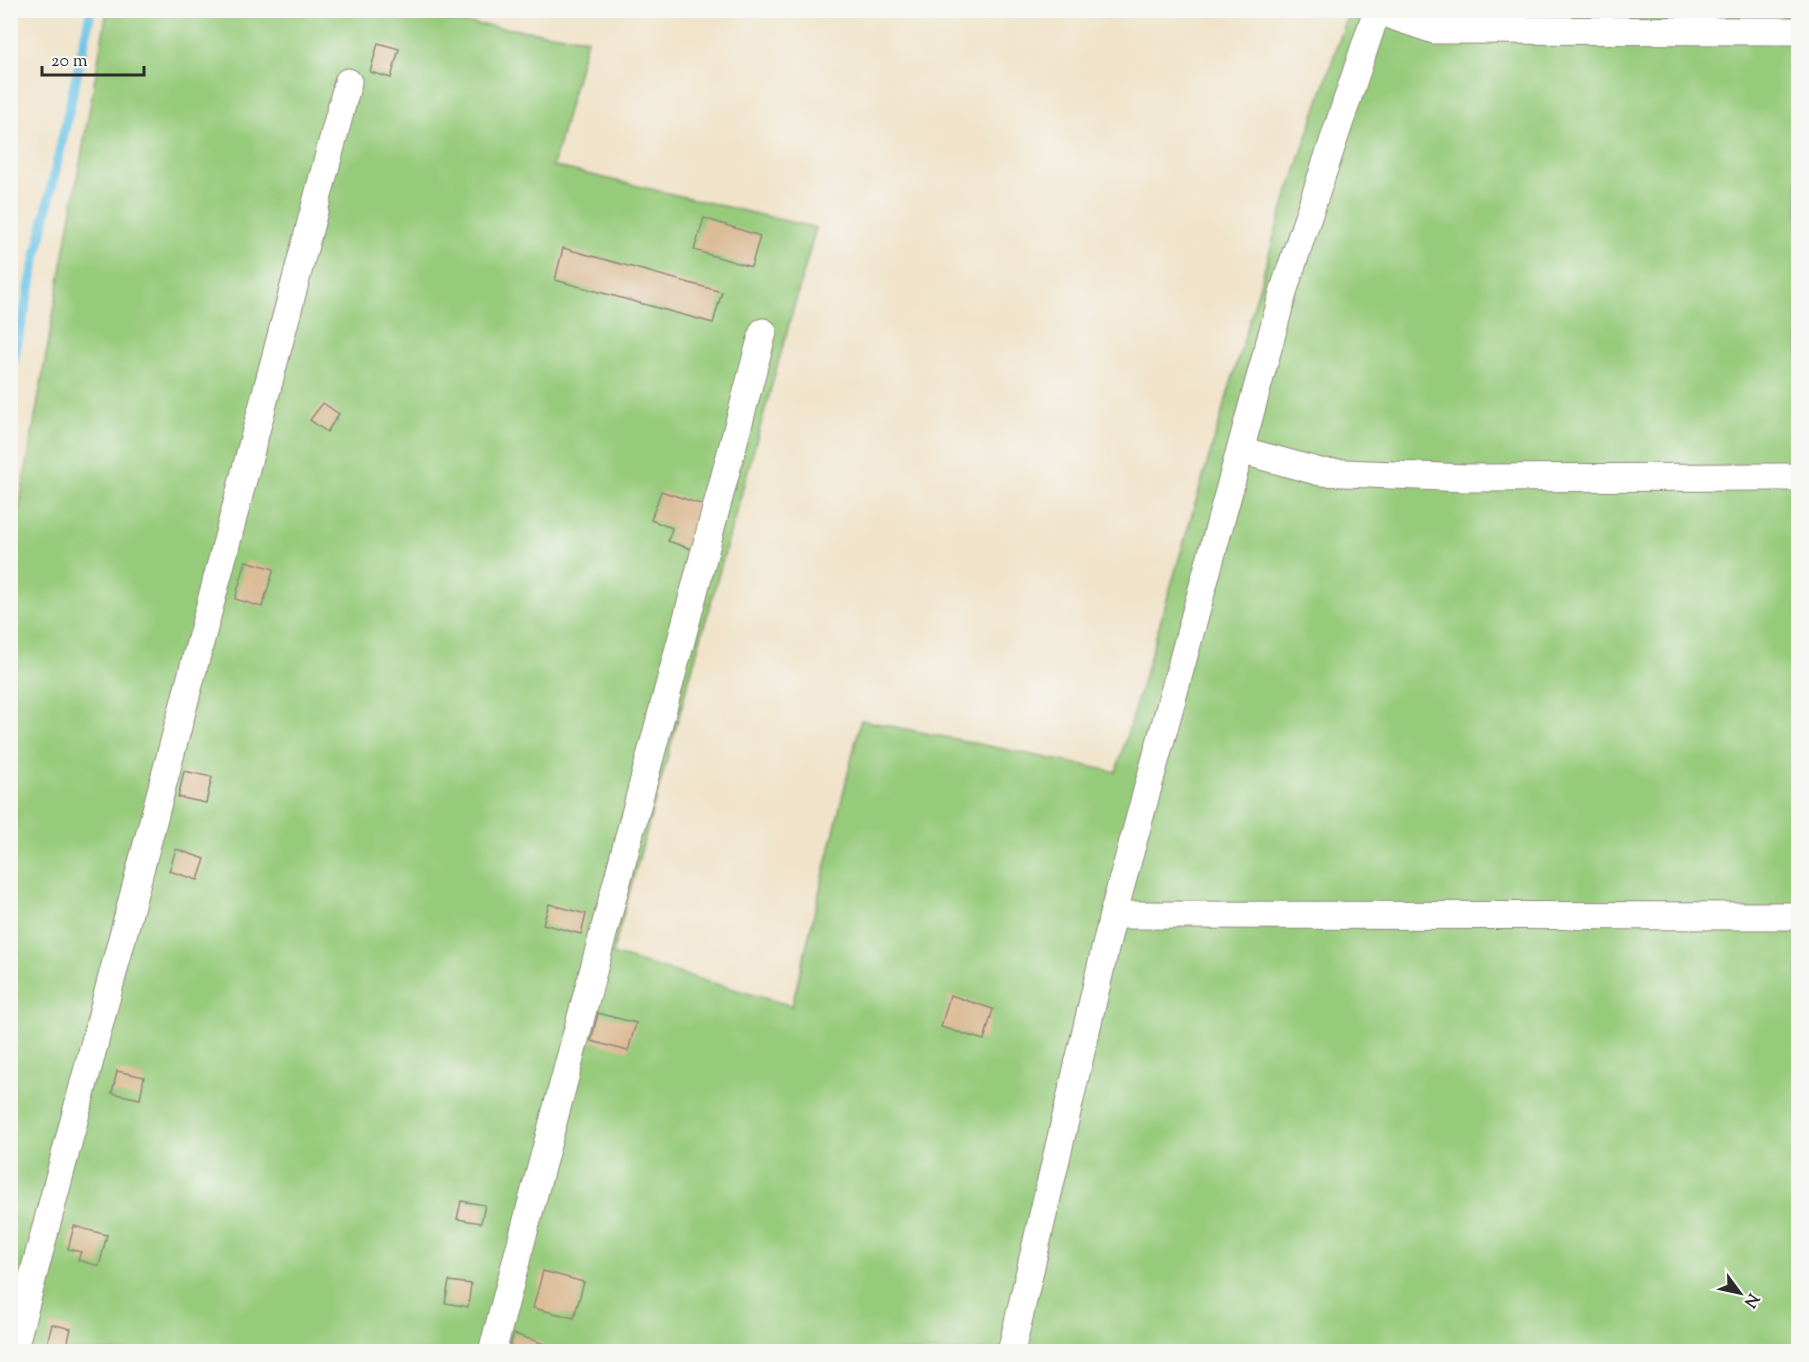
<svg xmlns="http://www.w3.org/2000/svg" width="1809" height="1362" font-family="'Sorts Mill Goudy',serif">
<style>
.green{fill:#97cb7c;stroke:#617b54;stroke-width:1.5}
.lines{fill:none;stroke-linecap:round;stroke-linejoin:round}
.stream{stroke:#6ac4e7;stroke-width:10}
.building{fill:#dbbc96}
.minor-casing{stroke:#8e877a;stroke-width:29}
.minor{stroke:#fff;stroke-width:27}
</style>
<rect width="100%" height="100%" fill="#f6f6f2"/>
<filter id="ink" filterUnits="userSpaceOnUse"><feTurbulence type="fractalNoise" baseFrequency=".0167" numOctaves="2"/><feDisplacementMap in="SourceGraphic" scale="12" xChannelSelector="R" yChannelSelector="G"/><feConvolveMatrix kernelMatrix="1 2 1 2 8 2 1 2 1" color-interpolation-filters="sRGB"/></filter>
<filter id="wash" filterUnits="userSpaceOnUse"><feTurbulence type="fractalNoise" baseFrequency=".008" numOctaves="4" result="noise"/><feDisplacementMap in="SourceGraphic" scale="24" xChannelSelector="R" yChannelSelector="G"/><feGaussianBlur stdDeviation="1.35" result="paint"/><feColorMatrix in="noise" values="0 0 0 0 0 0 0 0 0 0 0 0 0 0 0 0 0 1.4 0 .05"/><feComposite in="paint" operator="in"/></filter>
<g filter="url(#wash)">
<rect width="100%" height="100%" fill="#f0e3c9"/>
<!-- green -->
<path class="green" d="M369 10 587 39 553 166 816 228 612 954 792 1006 861 720 1116 772 1278 224 1349 11H1798V1351L11 1352V554L107 11Z"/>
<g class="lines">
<!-- stream -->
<path class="stream" d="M10 375 91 10"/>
</g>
<g id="blocks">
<!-- building -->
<g class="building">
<path d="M378 43 399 49 391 78 370 72Z"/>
<path d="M704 218 760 236 751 267 694 250Z"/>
<path d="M563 248 722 292 713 323 555 280Z"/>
<path d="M323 403 339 414 327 432 310 420Z"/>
<path d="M661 491 706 506 691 549 668 541 672 528 651 520Z"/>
<path d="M246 561 274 569 262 607 235 599Z"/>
<path d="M184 771 212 777 206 803 178 797Z"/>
<path d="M176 849 205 859 198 880 169 871Z"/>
<path d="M549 904 586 914 581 934 543 924Z"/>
<path d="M950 995 993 1009 984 1040 941 1027Z"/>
<path d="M598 1013 636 1023 628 1051 591 1041Z"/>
<path d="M117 1071 144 1077 140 1099 112 1093Z"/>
<path d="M461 1201 485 1205 481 1223 457 1219Z"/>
<path d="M74 1226 107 1235 99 1266 78 1260 81 1252 68 1249Z"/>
<path d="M543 1271 584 1282 574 1318 533 1308Z"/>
<path d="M449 1281 471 1284 468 1307 445 1303Z"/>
<path d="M52 1324 71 1329 65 1352H45Z"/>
<path d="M514 1334 542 1343 540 1352H508Z"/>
</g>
</g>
</g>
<g filter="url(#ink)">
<use href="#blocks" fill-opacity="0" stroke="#8e877a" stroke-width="1.5"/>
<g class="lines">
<!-- minor casing -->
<g class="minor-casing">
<g id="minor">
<path d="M1377 11 1434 30 1798 31"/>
<path d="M1240 450 1320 472 1467 478 1798 477"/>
<path d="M1113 915 1798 916"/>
<path d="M13 1352 348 82"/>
<path d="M492 1352 763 332"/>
<path d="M1011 1352 1113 915 1285 286 1377 10"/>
</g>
</g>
<!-- minor -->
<use href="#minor" class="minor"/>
</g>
</g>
<!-- margin -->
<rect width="1809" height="1362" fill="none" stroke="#f6f6f2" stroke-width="36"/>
<!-- north arrow -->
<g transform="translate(1740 1293) rotate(123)" stroke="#f6f6f2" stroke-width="4.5" paint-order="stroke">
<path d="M0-4.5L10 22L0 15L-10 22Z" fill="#2b2b2b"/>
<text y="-9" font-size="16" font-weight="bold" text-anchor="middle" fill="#2b2b2b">N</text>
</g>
<!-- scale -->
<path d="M42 66v9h102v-9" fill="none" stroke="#2b2b2b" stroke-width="3"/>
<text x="51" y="66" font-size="18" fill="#2b2b2b" stroke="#f6f6f2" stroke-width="4.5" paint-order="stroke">20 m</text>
</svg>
